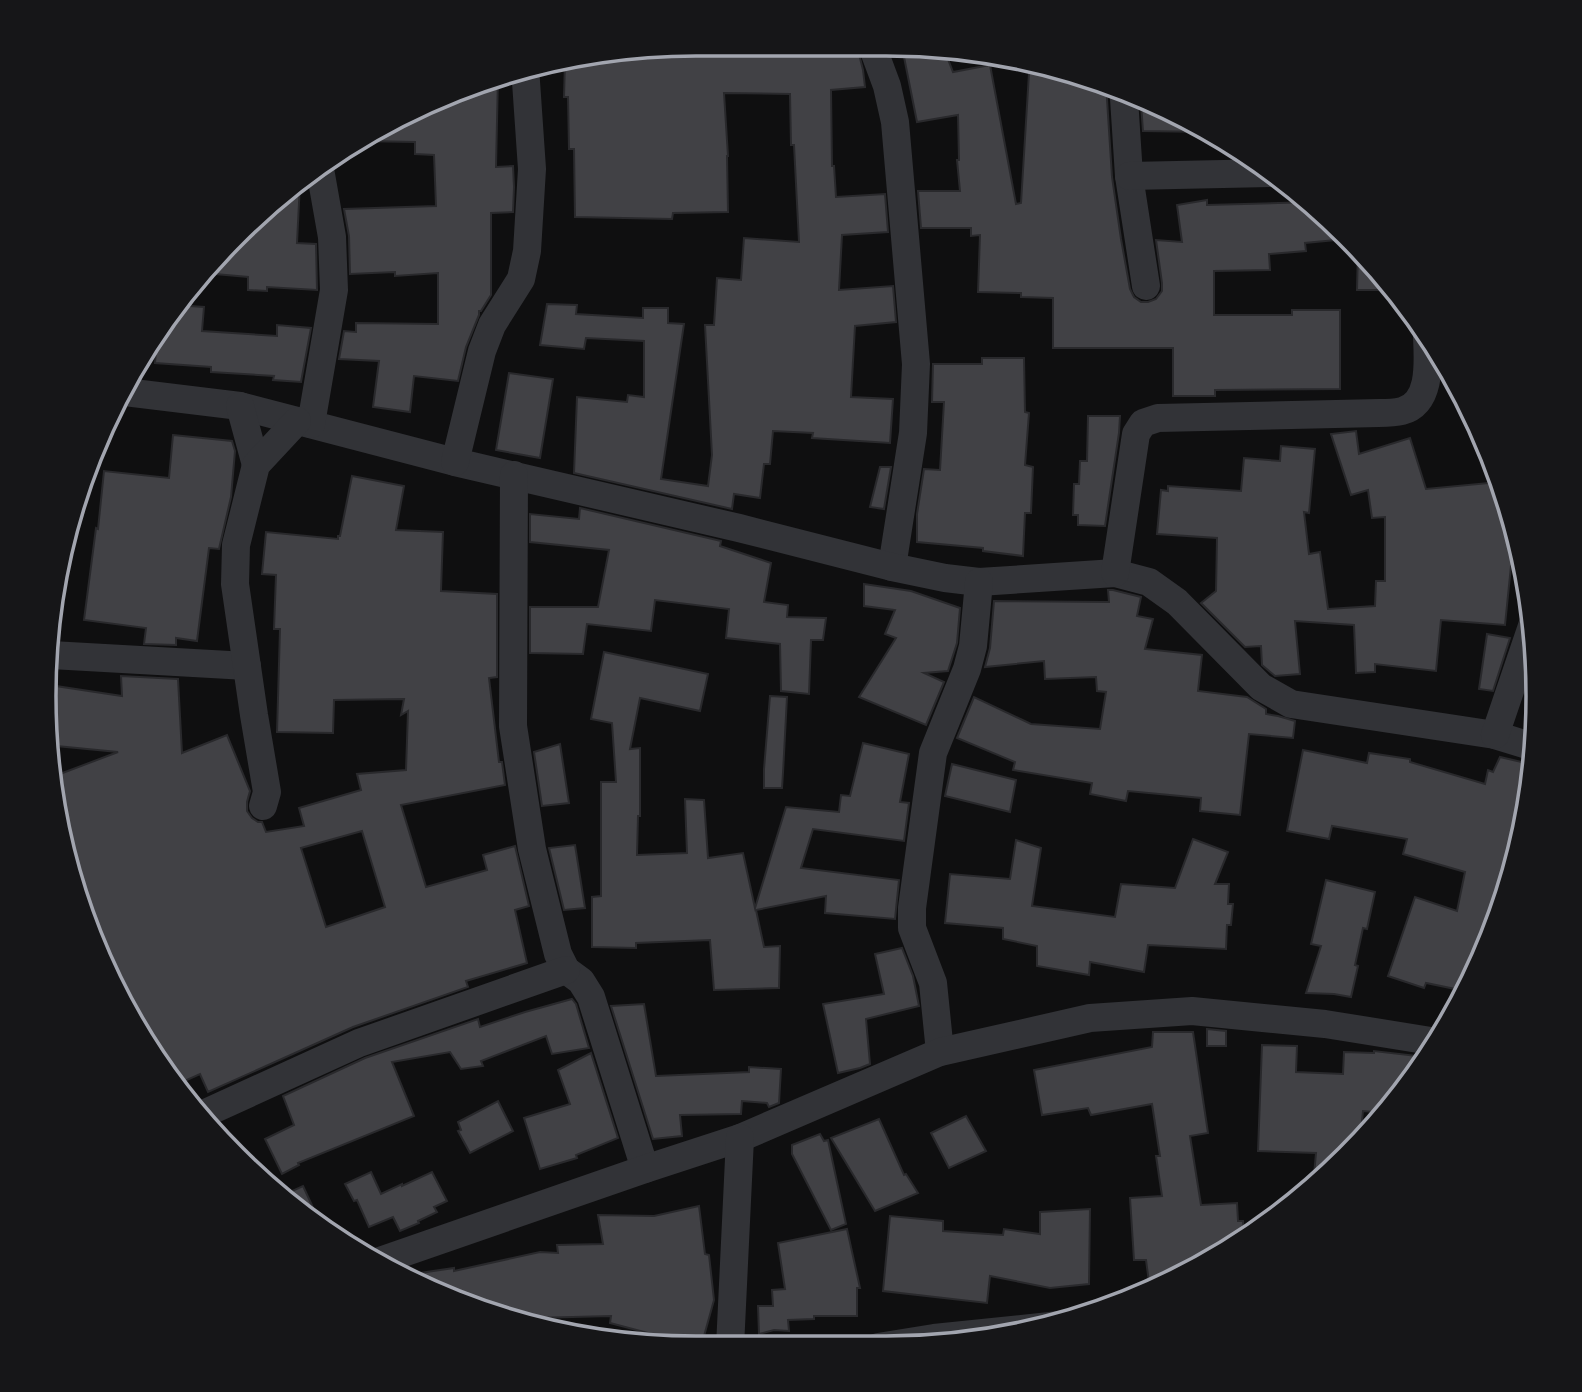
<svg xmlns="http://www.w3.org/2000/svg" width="1582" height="1392" font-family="Arial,sans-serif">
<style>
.building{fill:#414145;stroke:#29292c;stroke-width:2;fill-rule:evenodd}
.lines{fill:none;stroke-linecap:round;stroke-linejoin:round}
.street{stroke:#323337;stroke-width:28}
.rim{fill:none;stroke:#a2a5af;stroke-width:3.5}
</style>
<rect width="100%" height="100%" fill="#0f0f10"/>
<!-- building -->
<g class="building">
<path d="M693 50 771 52V56L858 50 863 70 865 87 831 90 832 166H834L836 197 885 194 888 232 842 235 839 290 893 286 896 322 855 326 851 397 893 399 890 443 812 438 813 433 773 431 770 464H764L760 498 734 494 732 509 574 473 577 397 627 402 628 395 644 397V341L586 338 584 349 540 345 547 304 577 305 576 314 643 318V308H668V323L684 324 661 479 708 486 712 455 705 325H714L717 278 741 280 744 238 799 242 794 145H791L790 94 724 93 728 156H727L728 212 673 213 672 219 575 217 574 149H569L568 97H564L565 61 623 53 693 54Z"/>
<path d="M903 52 946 54 953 72 990 65 1016 204 1021 203 1029 73 1063 75 1109 92 1107 99 1112 177 1121 239 1130 289 1134 297 1141 302H1148L1156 299 1162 291V283L1156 240 1182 242 1177 205 1207 200V205L1312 202 1316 205 1347 239 1305 243 1306 251 1269 254 1270 270 1214 271V315H1292V310H1340V389L1215 390V396H1173V348H1053V298L1021 297V293L978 292 980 235 971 236V228H921L918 191H960L957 160H959L958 115 917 122Z"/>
<path d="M498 77 496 167 513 166 514 187 513 212 491 213V295L481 311H479V315L466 347 458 381 414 376 410 412 373 407 379 361 339 359 344 331 356 332V323L438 324V273L395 276V272L350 274 349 236 344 209 436 206 434 155 415 154V142L363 141 407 111Z"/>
<path d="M1141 104 1207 129 1206 132 1143 131Z"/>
<path d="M300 183 297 243 316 244 317 290 267 287V291L248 290V277L203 273 266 205Z"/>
<path d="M1358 250 1380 274 1396 290H1357Z"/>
<path d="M175 305 204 307 202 331 277 336V325L311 328 301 382 273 380 274 376 211 372V367L155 363 157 336Z"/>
<path d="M982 358H1024L1025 412 1029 413 1025 465 1033 467 1031 513H1025L1023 556 983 551V548L917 542V514L924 469 940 470 944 402H932L933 364H982Z"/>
<path d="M509 373 553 379 540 458 496 450Z"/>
<path d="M1088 416H1120L1119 433 1105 526 1078 525V515H1073L1074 484H1079L1080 461H1087Z"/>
<path d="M1356 431 1359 454 1410 438 1426 489 1499 482 1516 527 1523 567 1511 566 1505 625 1441 620 1436 671 1375 664V672L1356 673 1354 625 1295 621 1300 674 1275 676 1262 665 1261 646 1245 647 1201 603 1216 591 1217 538 1157 534 1161 490 1168 491V486L1241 491 1244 458 1280 461 1281 446 1315 449 1309 513 1304 512 1309 554 1320 552 1328 609 1375 606 1376 581H1385V517L1372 518 1368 490 1351 495 1331 434Z"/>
<path d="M173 435 232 441 235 451 231 497 219 549 209 548 197 641 176 638V645L144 644 146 628 84 620 96 528 98 529 104 471 169 478Z"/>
<path d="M880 467H891L884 509 870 507Z"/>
<path d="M352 476 404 486 396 530 443 532 441 591 497 594V677L489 678 499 762H502L505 785 401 805 426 887 487 870 483 855 515 846 529 906 515 910 527 963 466 981 468 987 353 1027 208 1092 200 1074 178 1084 111 985 66 865 52 777 118 752 46 745 45 738 49 685 122 696 121 676 178 679 182 753 227 735 250 791 247 802V811L252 818 258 822H262L266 832 304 826 299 808 361 790 357 774 406 770 408 711 401 715 404 699 334 700 333 733 277 732 280 629H274L276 575 262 574 266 532 338 539V536H340ZM362 831 385 907 326 927 301 848Z"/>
<path d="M580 508 721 541 720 546 771 563 764 602 788 605 787 617 826 618 823 640H811L809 694 781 691 780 644 726 638 729 609 655 600 651 631 587 624 583 654 530 653V607H598L609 550 530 542V514L579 519Z"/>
<path d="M864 584 911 591 960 608 957 643 948 671 924 673 944 682 926 725 859 697 896 638 885 634 895 610 864 606Z"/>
<path d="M1108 590H1113L1141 597 1137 616 1153 619 1145 649 1202 655 1198 691 1247 697 1266 709V714L1278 716 1295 721 1293 738 1249 734 1240 815 1200 811 1201 798 1128 791 1126 801 1090 794 1092 783 1013 770 1015 762 957 738 974 697 1031 724 1100 729 1106 692 1097 691 1096 677 1045 679 1044 661 985 667 990 648 994 601 1109 602Z"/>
<path d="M1487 634 1510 638 1493 691 1479 689Z"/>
<path d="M604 652 708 674 700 711 640 698 630 749 640 748V816H638L637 855 687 853 685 799 704 800 708 858 743 853 755 908 786 807 839 812 841 795 850 796 863 743 909 754 900 802 909 803 904 841 813 829 801 868 899 880 895 919 825 913 826 896 756 910 764 947 780 946 779 988 714 990 710 940 636 943V948L592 947V897L601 896V782H616L612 723 591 719Z"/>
<path d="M770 696 787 697 783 773 782 788H764V769Z"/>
<path d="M560 744 569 803 542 806 534 752Z"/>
<path d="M1303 750 1367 763 1369 753 1410 759V762L1485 784 1488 770 1493 772 1500 757 1526 763 1517 800 1528 801 1504 905 1465 991 1426 983 1424 988 1388 976 1415 897 1457 911 1465 872 1403 854 1407 839 1332 826 1329 839 1287 831Z"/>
<path d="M952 764 1016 780 1010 812 945 796Z"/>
<path d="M1193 839 1228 852 1215 884H1229L1228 904H1233L1231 925H1227L1226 949 1148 945 1144 972 1090 962 1089 975 1037 966V946L1003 939V928L945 923 950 874 1010 879 1016 840 1041 848 1032 906 1115 917 1121 884 1175 888Z"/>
<path d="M575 845 585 908 564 910 549 848Z"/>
<path d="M1326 880 1375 892 1367 929 1363 928 1355 965 1358 966 1351 997 1334 994 1306 993 1321 946 1311 944Z"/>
<path d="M902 948 913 976 919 1006 866 1019 870 1064 860 1068 838 1073 823 1004 884 994 875 954Z"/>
<path d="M572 999 576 1004 589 1048 552 1054 546 1036 481 1061 483 1066 461 1069 450 1052 392 1062 414 1116 298 1163 299 1165 282 1174 265 1139 294 1125 283 1096 365 1058 478 1019 480 1027 525 1012Z"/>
<path d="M644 1004 656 1076 749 1072V1067L781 1069 779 1103 769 1107 767 1103 742 1101 741 1114 680 1115 682 1136 653 1139 611 1006Z"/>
<path d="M1207 1029 1226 1031V1046H1207Z"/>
<path d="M1153 1032H1193L1208 1133 1190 1136 1201 1205 1237 1203 1238 1221H1243L1244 1238 1175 1281 1150 1290 1146 1260H1134L1130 1198 1162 1196 1156 1156H1160L1152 1104 1091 1115 1088 1108 1042 1115 1034 1070 1152 1047Z"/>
<path d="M1262 1045 1297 1046 1296 1072 1343 1074 1344 1052 1374 1053V1051L1426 1057 1386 1113 1363 1111 1360 1141 1313 1186 1316 1153 1258 1151Z"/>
<path d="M591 1053 618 1138 576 1155 577 1158 540 1169 524 1118 570 1104 558 1070Z"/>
<path d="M498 1101 513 1131 470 1153 458 1131 461 1130 458 1122Z"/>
<path d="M966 1116 986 1151 949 1168 931 1133Z"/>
<path d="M879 1119 904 1175 906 1174 918 1193 875 1211 831 1138Z"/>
<path d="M820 1134 824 1141 828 1140 846 1224 831 1230 792 1154V1145Z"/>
<path d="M371 1172 381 1194 402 1184V1186L432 1172 447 1201 434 1207 437 1212 418 1221 419 1223 400 1231 393 1217 369 1227 357 1200 354 1201 345 1184Z"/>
<path d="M303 1186 323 1229 299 1214 281 1196Z"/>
<path d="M699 1206 705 1254 709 1255 714 1300 701 1347 610 1323 611 1316 534 1318 536 1328 528 1326 408 1281 399 1276 454 1268V1271L540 1252 558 1253 557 1245 603 1244 598 1215 654 1216Z"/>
<path d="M1090 1209 1089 1284 1050 1288 990 1276 987 1303 883 1291 890 1216 943 1221V1231L1003 1235 1004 1229 1040 1234V1212Z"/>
<path d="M847 1229 860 1288H857V1316H814V1319L788 1320 789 1331 774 1330 759 1334 758 1306H773L772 1290 785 1289 778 1243Z"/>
</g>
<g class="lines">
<!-- street -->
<g class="street">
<path d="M874 51 887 86 895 122 916 364 913 433 892 567"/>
<path d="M1124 98 1129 176 1146 286"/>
<path d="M1129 176 1270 173"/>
<path d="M125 392 240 406 455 462 739 528 892 567 945 578 979 582 1115 573 1149 582 1177 602 1261 687 1291 704 1495 735 1534 747"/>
<path d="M240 406 256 465"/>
<path d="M311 424 334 290 332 237 320 169"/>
<path d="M455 462 482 351 492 325 521 279 527 251 532 169 525 67"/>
<path d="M514 475 513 726 532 849 558 954 566 970 581 981 591 997 645 1169"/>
<path d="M1115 573 1136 434 1143 423 1158 418 1379 413C1386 413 1394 413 1402 411 1432 403 1428 361 1427 337"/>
<path d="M51 655 247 666"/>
<path d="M1495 735 1532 626"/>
<path d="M263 806 267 792 254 715 235 584 236 545 256 465 297 421"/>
<path d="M940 1052 933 983 912 928V908L933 753 967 669 973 646 979 582"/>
<path d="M199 1116 359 1043 566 970"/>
<path d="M377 1262 645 1169 740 1138 940 1052 1090 1018 1192 1011 1325 1024 1437 1042"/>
<path d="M730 1347 740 1138"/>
<path d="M878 1347 934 1338 1059 1325"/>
</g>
</g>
<!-- crop -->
<path d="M0 0H1582V1392H0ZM696 56H886A640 640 0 0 1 1526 696V696A640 640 0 0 1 886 1336H696A640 640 0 0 1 56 696V696A640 640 0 0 1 696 56Z" fill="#161618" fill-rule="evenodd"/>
<path class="rim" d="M696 56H886A640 640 0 0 1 1526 696V696A640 640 0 0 1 886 1336H696A640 640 0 0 1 56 696V696A640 640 0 0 1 696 56Z"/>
</svg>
